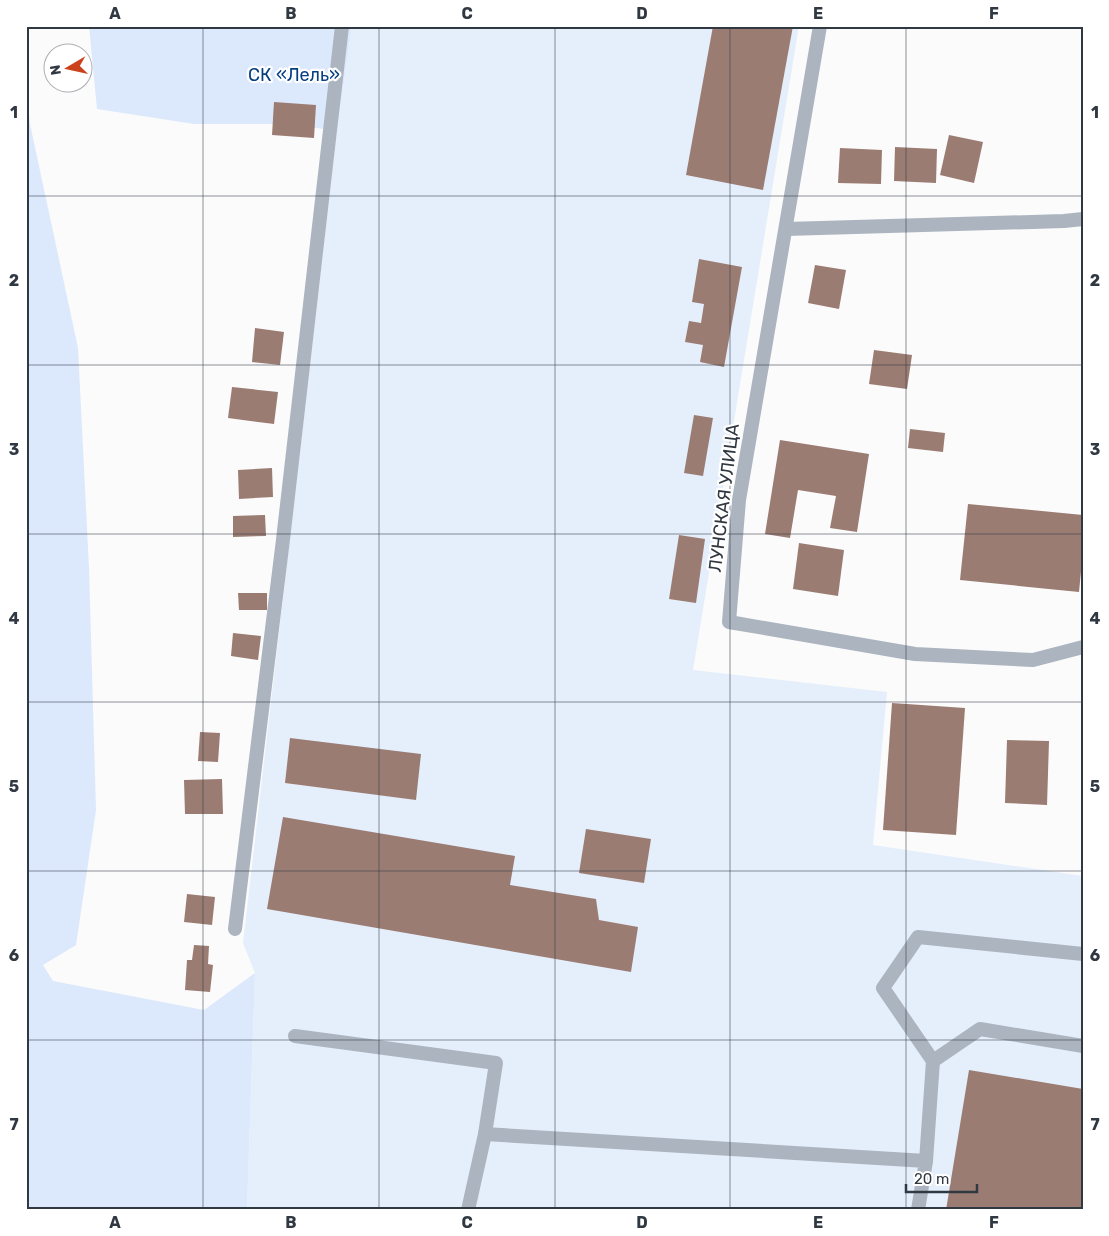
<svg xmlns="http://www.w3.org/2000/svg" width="1109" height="1236" font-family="Rubik,sans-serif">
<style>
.built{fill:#e5effc}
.green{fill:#dce9fc}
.building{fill:#9b7c73}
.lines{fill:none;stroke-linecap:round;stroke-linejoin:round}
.service{stroke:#acb4bf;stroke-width:14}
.minor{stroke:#acb4bf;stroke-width:14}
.grid{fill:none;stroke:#303842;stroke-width:1;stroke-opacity:0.55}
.labels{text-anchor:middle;stroke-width:4.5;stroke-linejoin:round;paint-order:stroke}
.park-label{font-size:18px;fill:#063f82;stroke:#fff}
.street-label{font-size:18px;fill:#303842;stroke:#fff}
.neatline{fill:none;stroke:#303842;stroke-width:2}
.grid-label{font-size:16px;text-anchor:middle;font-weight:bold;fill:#303842}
</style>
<rect width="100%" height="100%" fill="#fbfbfb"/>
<!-- built -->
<path class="built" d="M352 26H799L693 670 887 692 873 845 1083 876V1210H247L255 973 243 943 337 131Z"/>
<!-- green -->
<g class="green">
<path d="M89 26H352L337 131 289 124H194L97 109Z"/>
<path d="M26 87 30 124 78 348 89 568 96 810 76 945 43 965 53 981 204 1010 255 973 247 1210H26Z"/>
</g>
<!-- building -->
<g class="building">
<path d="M713 26H793L763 190 686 175Z"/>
<path d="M274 102 316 105 314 138 272 135Z"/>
<path d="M949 135 983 142 974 183 940 175Z"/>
<path d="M895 147 937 149 936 183 894 181Z"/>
<path d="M840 148 882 150 881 184 838 183Z"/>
<path d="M699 259 742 267 724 367 700 362 703 345 685 342 689 321 701 323 704 304 692 302Z"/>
<path d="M815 265 846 270 839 309 808 303Z"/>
<path d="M255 328 284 332 280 365 252 362Z"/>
<path d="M874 350 912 355 907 389 869 384Z"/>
<path d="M232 387 278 392 274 424 228 418Z"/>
<path d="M694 415 713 418 703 476 684 473Z"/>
<path d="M910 429 945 433 943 452 908 448Z"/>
<path d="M780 440 869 454 857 532 830 528 836 496 798 490 790 538 765 534Z"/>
<path d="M272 468 273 497 239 499 238 470Z"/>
<path d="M968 504 1083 515V551L1079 592 960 580Z"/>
<path d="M265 515 266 536 233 537V516Z"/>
<path d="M679 535 705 539 696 603 669 599Z"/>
<path d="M799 543 844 550 838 596 793 589Z"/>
<path d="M238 593H267V610H239Z"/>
<path d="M233 633 261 636 258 660 231 656Z"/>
<path d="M892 703 965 708 956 835 883 830Z"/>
<path d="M200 732 220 733 218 762 198 761Z"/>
<path d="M290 738 421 754 416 800 285 783Z"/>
<path d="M1007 740 1049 741 1047 805 1005 803Z"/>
<path d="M222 779 223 814H185L184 780Z"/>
<path d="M283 817 515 856 510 885 596 899 599 920 638 927 631 972 267 909Z"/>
<path d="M586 829 651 839 644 883 579 873Z"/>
<path d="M187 894 215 897 212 925 184 922Z"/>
<path d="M194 945 209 946 208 964 213 965 210 992 185 990 187 960H192Z"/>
<path d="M969 1070 1083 1089V1210H946Z"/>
</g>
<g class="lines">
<!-- service -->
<g class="service">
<path d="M786 229 1064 221 1083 219"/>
<path d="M235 929C273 628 309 328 342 26"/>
<path d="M295 1036 496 1063 485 1134 468 1210"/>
<path d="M933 1061 980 1029 1083 1046"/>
<path d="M485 1134 926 1161 918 1210"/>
<path d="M926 1161 933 1061 883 988 918 937 1083 954"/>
</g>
<!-- minor -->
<path class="minor" d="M820 26 739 500 729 622 915 654 1033 660 1083 647"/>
</g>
<!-- grid -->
<path class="grid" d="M203 26V1210M379 26V1210M555 26V1210M730 26V1210M906 26V1210M26 196H1083M26 365H1083M26 534H1083M26 702H1083M26 871H1083M26 1040H1083"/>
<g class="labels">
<!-- park labels -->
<g class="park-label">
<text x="294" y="81">СК «Лель»</text>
</g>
<!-- street labels -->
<g class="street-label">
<text transform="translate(724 498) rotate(-83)" y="6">ЛУНСКАЯ УЛИЦА</text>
</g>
</g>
<!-- border -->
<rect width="1109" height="1236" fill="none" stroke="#ffffff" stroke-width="55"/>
<!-- north arrow -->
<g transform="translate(68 68) rotate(261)"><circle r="24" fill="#ffffff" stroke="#acafb3"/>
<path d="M0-4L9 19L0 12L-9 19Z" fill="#cb421b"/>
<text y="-8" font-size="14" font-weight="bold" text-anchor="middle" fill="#303842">N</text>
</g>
<!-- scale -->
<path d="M906 1184v8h71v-8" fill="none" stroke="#303842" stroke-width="2.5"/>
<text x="914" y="1184" font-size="15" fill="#303842" stroke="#ffffff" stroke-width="4" paint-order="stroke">20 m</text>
<rect x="28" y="28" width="1054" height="1180" class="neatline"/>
<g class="grid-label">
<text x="115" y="19">A</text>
<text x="291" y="19">B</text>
<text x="467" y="19">C</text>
<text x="642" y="19">D</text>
<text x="818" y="19">E</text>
<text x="994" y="19">F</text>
<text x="14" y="118">1</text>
<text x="1095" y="118">1</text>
<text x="14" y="286">2</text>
<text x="1095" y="286">2</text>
<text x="14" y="455">3</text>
<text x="1095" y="455">3</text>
<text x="14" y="624">4</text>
<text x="1095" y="624">4</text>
<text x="14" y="792">5</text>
<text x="1095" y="792">5</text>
<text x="14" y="961">6</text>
<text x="1095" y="961">6</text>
<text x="14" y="1130">7</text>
<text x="1095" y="1130">7</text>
<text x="115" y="1228">A</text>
<text x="291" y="1228">B</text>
<text x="467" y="1228">C</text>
<text x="642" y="1228">D</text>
<text x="818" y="1228">E</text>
<text x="994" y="1228">F</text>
</g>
</svg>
